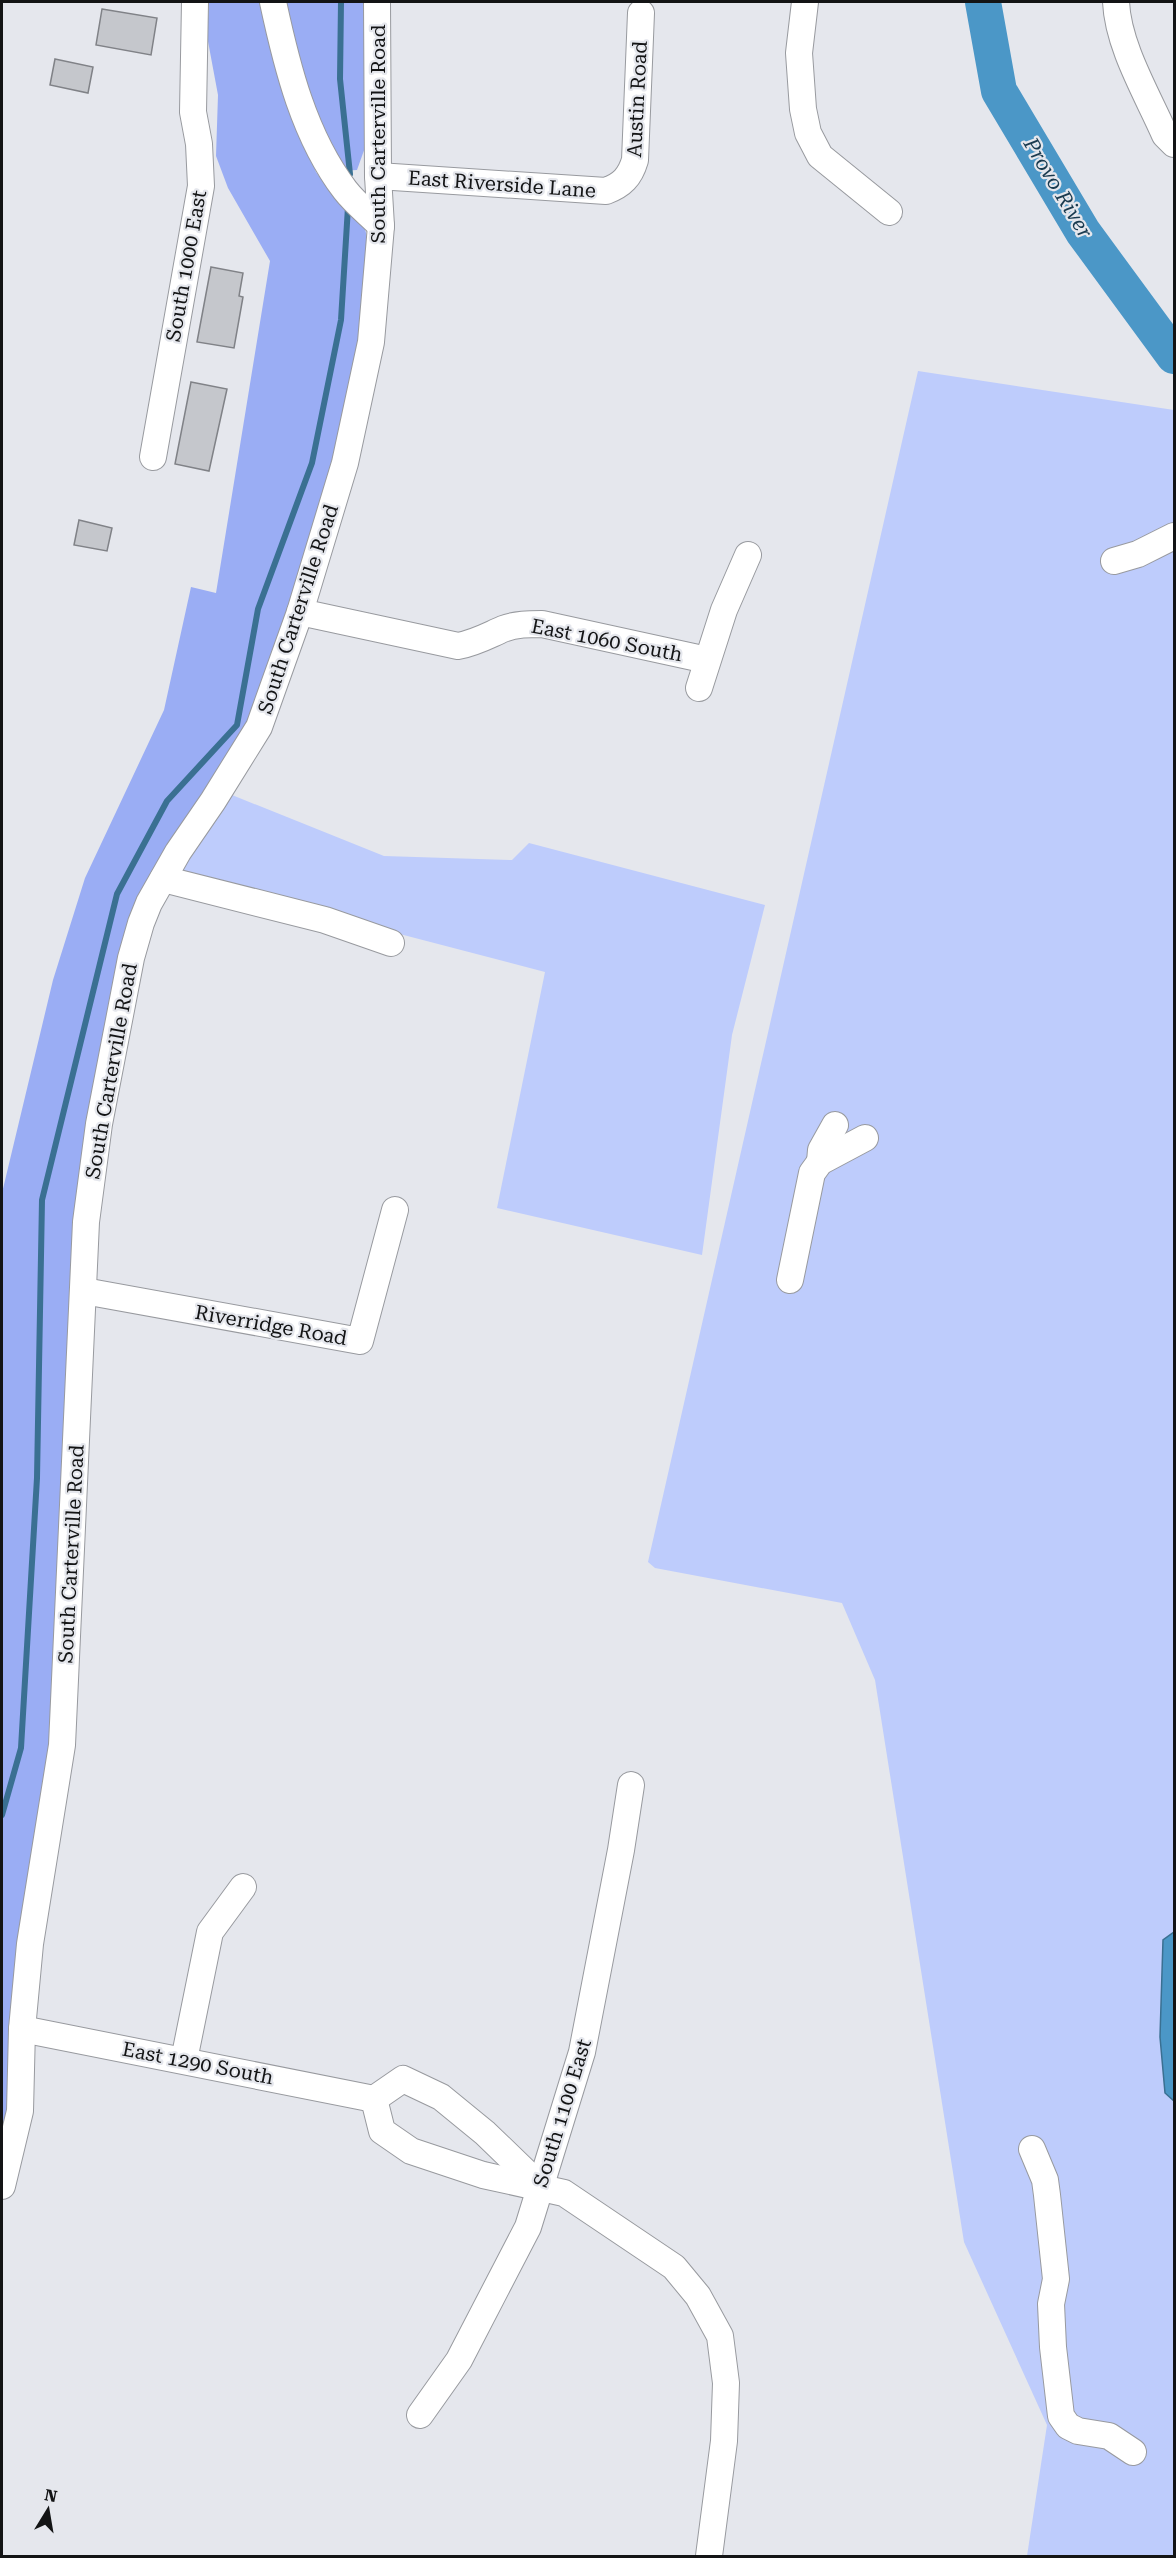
<svg xmlns="http://www.w3.org/2000/svg" width="1176" height="2558" font-family="'Roboto Serif',serif">
<style>
.green{fill:#beccfc}
.forest{fill:#9aadf4}
.water{fill:#4b97c7;stroke:#3a7092;stroke-width:1.5}
.lines{fill:none;stroke-linecap:round;stroke-linejoin:round}
.stream{stroke:#3a7092;stroke-width:6}
.river{stroke:#4b97c7;stroke-width:36}
.building{fill:#c5c7cc;stroke:#808287;stroke-width:1.5}
.minor-casing{stroke:#989a9f;stroke-width:28}
.minor{stroke:#fff;stroke-width:26}
.labels{text-anchor:middle;stroke-width:4.5;stroke-linejoin:round;paint-order:stroke}
.street-label{font-size:20px;fill:#131415;stroke:#e5e7ed}
.water-label{font-size:21px;font-style:italic;fill:#193a4f;stroke:#e5e7ed}
</style>
<rect width="100%" height="100%" fill="#e5e7ed"/>
<!-- green -->
<g class="green">
<path d="M918 371 1174 410V2556H1027L1047 2425 964 2242 875 1680 842 1603 655 1568 648 1562Z"/>
<path d="M232 795 384 856 512 860 529 843 765 905 732 1035 702 1255 497 1208 545 972 178 876Z"/>
</g>
<!-- forest -->
<g class="forest">
<path d="M209 2H265L284 86 316 172 341 205 364 225 370 249 357 367 309 545 261 692 234 753 108 1016 59 1662 38 1839 24 1901 10 2097 2 2134V1193L53 980 85 878 164 710 191 587 216 593 270 261 228 188 216 156 218 95 207 36Z"/>
<path d="M283 2H364L367 142 357 170 340 171 321 141Z"/>
</g>
<!-- water -->
<path class="water" d="M1174 1932V2101L1165 2093 1160 2037 1163 1940Z"/>
<g class="lines">
<!-- stream -->
<g class="stream">
<path d="M341 2 340 79 350 174"/>
<path d="M2 1815 21 1748 37 1478 42 1200 117 894 167 801 237 725 258 609 312 463 341 320 348 207"/>
</g>
<!-- river -->
<path class="river" d="M983 2 999 91 1083 232 1174 356"/>
</g>
<!-- building -->
<g class="building">
<path d="M102 9 157 18 151 55 96 45Z"/>
<path d="M55 59 93 67 88 93 50 85Z"/>
<path d="M211 267 243 273 239 296 243 297 234 348 197 342Z"/>
<path d="M191 382 227 389 209 471 175 464Z"/>
<path d="M79 520 112 528 107 551 74 545Z"/>
</g>
<g class="lines">
<!-- minor casing -->
<g class="minor-casing">
<g id="minor">
<path d="M273 2C287 67 304 136 345 190 355 203 369 214 381 226"/>
<path d="M805 2 799 53 803 109 808 133 820 156 889 212"/>
<path d="M1116 2C1118 46 1147 94 1165 135L1174 144"/>
<path d="M378 176 606 191C622 185 630 177 635 160L641 13"/>
<path d="M153 457 201 186 199 144 193 112 195 2"/>
<path d="M1114 561 1138 554 1174 536"/>
<path d="M300 612 458 646C475 643 487 636 503 629 516 624 529 624 542 624L707 660"/>
<path d="M699 688 724 610 748 555"/>
<path d="M163 879 325 920 391 943"/>
<path d="M820 1162 821 1150 835 1125"/>
<path d="M790 1280 812 1173 820 1162 865 1138"/>
<path d="M84 1291 360 1341 395 1210"/>
<path d="M22 2029 374 2099 403 2079 441 2097 485 2133 540 2186"/>
<path d="M184 2060 210 1932 243 1887"/>
<path d="M374 2099 382 2131 411 2151 483 2175 564 2193 674 2267 698 2296 720 2336 726 2383 724 2441 709 2556"/>
<path d="M1032 2149 1045 2180 1047 2195 1056 2279 1051 2304 1053 2347 1061 2416 1068 2426 1078 2431 1109 2436 1133 2452"/>
<path d="M2 2186 20 2111 22 2029 30 1944 62 1745 86 1222 99 1124 131 958 141 923 149 903 178 852 213 801 259 727 300 612 345 463 371 342 381 226 378 176 377 2"/>
<path d="M420 2415 459 2360 528 2227 582 2052 621 1850 631 1785"/>
</g>
</g>
<!-- minor -->
<use href="#minor" class="minor"/>
</g>
<g class="labels">
<!-- street labels -->
<g class="street-label">
<text transform="translate(637 99) rotate(-87)" y="7">Austin Road</text>
<text transform="translate(378 134) rotate(-90)" y="7">South Carterville Road</text>
<text transform="translate(502 184) rotate(4)" y="7">East Riverside Lane</text>
<text transform="translate(186 266) rotate(-80)" y="7">South 1000 East</text>
<text transform="translate(298 609) rotate(-72)" y="7">South Carterville Road</text>
<text transform="translate(607 640) rotate(11)" y="7">East 1060 South</text>
<text transform="translate(111 1071) rotate(-80)" y="7">South Carterville Road</text>
<text transform="translate(271 1325) rotate(10)" y="7">Riverridge Road</text>
<text transform="translate(71 1554) rotate(-87)" y="7">South Carterville Road</text>
<text transform="translate(198 2063) rotate(11)" y="7">East 1290 South</text>
<text transform="translate(562 2113) rotate(-73)" y="7">South 1100 East</text>
</g>
<!-- water labels -->
<g class="water-label">
<text transform="translate(1058 188) rotate(59)" y="7">Provo River</text>
</g>
</g>
<!-- border -->
<rect width="1176" height="2558" fill="none" stroke="#131415" stroke-width="6"/>
<!-- north arrow -->
<g transform="translate(48 2510) rotate(11)" stroke="#e5e7ed" stroke-width="4.5" paint-order="stroke">
<path d="M0-4.5L10 22L0 15L-10 22Z" fill="#131415"/>
<text y="-9" font-size="16" font-weight="bold" text-anchor="middle" fill="#131415">N</text>
</g>
</svg>
